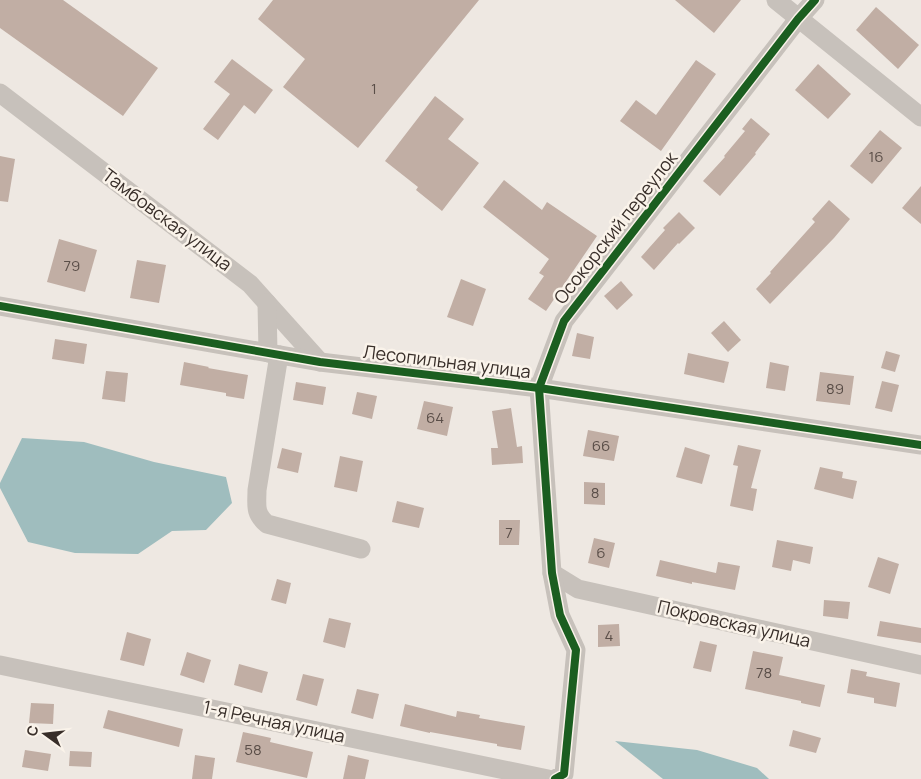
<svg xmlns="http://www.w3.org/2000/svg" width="921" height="779" font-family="Manrope,sans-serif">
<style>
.water{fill:#9fbdbe}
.building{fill:#c1aea4}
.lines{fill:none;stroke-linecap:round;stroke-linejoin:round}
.minor{stroke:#c7c1bb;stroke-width:19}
.cycleway-casing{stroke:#faf3ea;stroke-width:11}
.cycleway{stroke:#1b5e20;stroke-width:8}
.labels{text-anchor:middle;stroke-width:5;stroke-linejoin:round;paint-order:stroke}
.number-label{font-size:15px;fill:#5a4e48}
.street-label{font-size:18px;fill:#382e29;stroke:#faf3ea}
</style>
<rect width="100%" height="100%" fill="#eee8e2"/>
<!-- water -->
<g class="water">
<path d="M22 438 84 442 154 462 226 477 232 503 206 530 172 531 138 554 75 553 28 542 0 488V483Z"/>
<path d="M615 741 697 750 757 768 769 779H663Z"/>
</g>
<!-- building -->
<g class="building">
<path d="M0 0H63L158 68 123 116 0 28Z"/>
<path d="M273 0H479L358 148 283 87 305 59 258 19Z"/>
<path d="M675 0H741L714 33Z"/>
<path d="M876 7 919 45 898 69 856 30Z"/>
<path d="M232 59 273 90 255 114 244 105 218 140 203 129 230 94 214 82Z"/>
<path d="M696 60 716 74 661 151 620 121 636 100 656 115Z"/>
<path d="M818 64 851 94 828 119 795 90Z"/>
<path d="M435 96 464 119 448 139 479 163 442 211 416 190 418 187 385 161Z"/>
<path d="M751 118 770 134 755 153 756 154 720 196 703 181 725 157 724 156 745 131 742 129Z"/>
<path d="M880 130 902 148 872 184 850 166Z"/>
<path d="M0 156 15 159 8 202 0 201Z"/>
<path d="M504 180 542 210 547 202 597 236 546 311 528 299 544 276 539 273 549 259 483 207Z"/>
<path d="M921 186V224L902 208Z"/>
<path d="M829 200 850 219 834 238 770 304 756 289 771 273 770 272 815 222 812 219Z"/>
<path d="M679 212 695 228 679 244 678 243 654 270 641 257 665 230 663 228Z"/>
<path d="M59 239 97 250 85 292 47 282Z"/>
<path d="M137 260 166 265 159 303 130 298Z"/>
<path d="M461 279 486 289 473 326 447 317Z"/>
<path d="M621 281 633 295 617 310 604 296Z"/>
<path d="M724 321 741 340 728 352 711 333Z"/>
<path d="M577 333 594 337 590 359 572 356Z"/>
<path d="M55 339 87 344 84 364 52 359Z"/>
<path d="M886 351 900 355 895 372 881 368Z"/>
<path d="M688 353 729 362 724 383 684 374Z"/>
<path d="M184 362 209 367 208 368 248 375 244 399 226 396V393L180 385Z"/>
<path d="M770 362 789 366 785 391 766 388Z"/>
<path d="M106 371 128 373 125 402 102 399Z"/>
<path d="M820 372 854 376 850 405 816 401Z"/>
<path d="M882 381 899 385 892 412 875 408Z"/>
<path d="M296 382 326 387 323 405 293 400Z"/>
<path d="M357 392 377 396 372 419 352 414Z"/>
<path d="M424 401 453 407 447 436 417 429Z"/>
<path d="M511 408 517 447 522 446 523 463 492 465 491 448H498L492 411Z"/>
<path d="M588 430 619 436 614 461 583 456Z"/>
<path d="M738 445 761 450 751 488 757 489 753 511 730 506 738 466 733 465Z"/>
<path d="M685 447 710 455 702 484 676 477Z"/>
<path d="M282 448 302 453 298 473 277 468Z"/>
<path d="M340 456 363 461 357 492 334 487Z"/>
<path d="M820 467 843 472 842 478 857 481 853 499 814 489Z"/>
<path d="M584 482 605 483V505L584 504Z"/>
<path d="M397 501 424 508 419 528 392 522Z"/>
<path d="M499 520H520L519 545H499Z"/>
<path d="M594 538 615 543 609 568 588 563Z"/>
<path d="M777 540 813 547 810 564 793 560 791 571 772 567Z"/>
<path d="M878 557 899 564 890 594 868 587Z"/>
<path d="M660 560 716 573 718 562 740 566 735 590 692 582V584L656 576Z"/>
<path d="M277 579 291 583 286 604 271 600Z"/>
<path d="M824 600 850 602 848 619 823 616Z"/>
<path d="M329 618 351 623 345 648 323 642Z"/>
<path d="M880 621 921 628V643L877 636Z"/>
<path d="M619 624 620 646 598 647V625Z"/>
<path d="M127 632 151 639 144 666 120 660Z"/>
<path d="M700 641 717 645 711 672 693 668Z"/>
<path d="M753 651 783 657 779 675 825 685 820 707 801 703V701L745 689Z"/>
<path d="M187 652 211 660 204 683 180 675Z"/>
<path d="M239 664 268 672 262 693 234 685Z"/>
<path d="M851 669 867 672 866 676 900 683 896 707 874 703V698L847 693Z"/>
<path d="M303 674 324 679 317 706 296 700Z"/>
<path d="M357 689 379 694 373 719 351 713Z"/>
<path d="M31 703 54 704 53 724 29 723Z"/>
<path d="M405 704 456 717 457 711 480 715 479 718 525 726 521 750 497 746V744L430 732V733L400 726Z"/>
<path d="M108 710 183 729 179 747 103 728Z"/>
<path d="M793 730 821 738 816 753 789 746Z"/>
<path d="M243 732 271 738 270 742 313 752 307 778 236 762Z"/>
<path d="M25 750 51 754 48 771 22 767Z"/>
<path d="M70 751 92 752 91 767 69 766Z"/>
<path d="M195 755 215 758 212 779H192Z"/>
<path d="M348 755 369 760 365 779H343Z"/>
</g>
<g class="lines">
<!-- minor -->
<g class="minor">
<path d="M776 0 921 117"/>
<path d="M0 93 250 284 320 362"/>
<path d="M267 303 268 353"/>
<path d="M0 306 320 362 539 388 921 445"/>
<path d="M279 355 257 490C257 505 254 513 267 524L361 549"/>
<path d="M552 573 578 589 921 665"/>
<path d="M0 665 548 779"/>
<path d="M555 779 564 774 576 650 560 615 552 573 539 388 564 321 798 19 815 0"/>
</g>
<!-- cycleway casing -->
<g class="cycleway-casing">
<g id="cycleway">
<path d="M0 306 320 362 539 388 921 445"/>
<path d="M555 779 564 774 576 650 560 615 552 573 539 388 564 321 798 19 815 0"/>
</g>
</g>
<!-- cycleway -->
<use href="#cycleway" class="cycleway"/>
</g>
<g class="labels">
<!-- number labels -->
<g class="number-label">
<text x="374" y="94">1</text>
<text x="876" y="162">16</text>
<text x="72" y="271">79</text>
<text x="835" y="394">89</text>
<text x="435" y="423">64</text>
<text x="601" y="451">66</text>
<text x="595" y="498">8</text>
<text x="509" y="538">7</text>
<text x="601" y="558">6</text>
<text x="609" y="641">4</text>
<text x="764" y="678">78</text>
<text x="253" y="755">58</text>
</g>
<!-- street labels -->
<g class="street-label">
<text transform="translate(167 220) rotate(37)" y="6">Тамбовская улица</text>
<text transform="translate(616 228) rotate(-52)" y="6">Осокорский переулок</text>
<text transform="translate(447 362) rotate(7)" y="6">Лесопильная улица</text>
<text transform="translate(734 624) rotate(13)" y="6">Покровская улица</text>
<text transform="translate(274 722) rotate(12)" y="6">1-я Речная улица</text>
</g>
</g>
<!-- north arrow -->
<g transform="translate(45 734) rotate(285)" stroke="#faf3ea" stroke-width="4" paint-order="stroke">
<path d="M0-4L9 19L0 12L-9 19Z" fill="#382e29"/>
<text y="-8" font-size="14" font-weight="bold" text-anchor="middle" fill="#382e29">С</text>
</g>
</svg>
